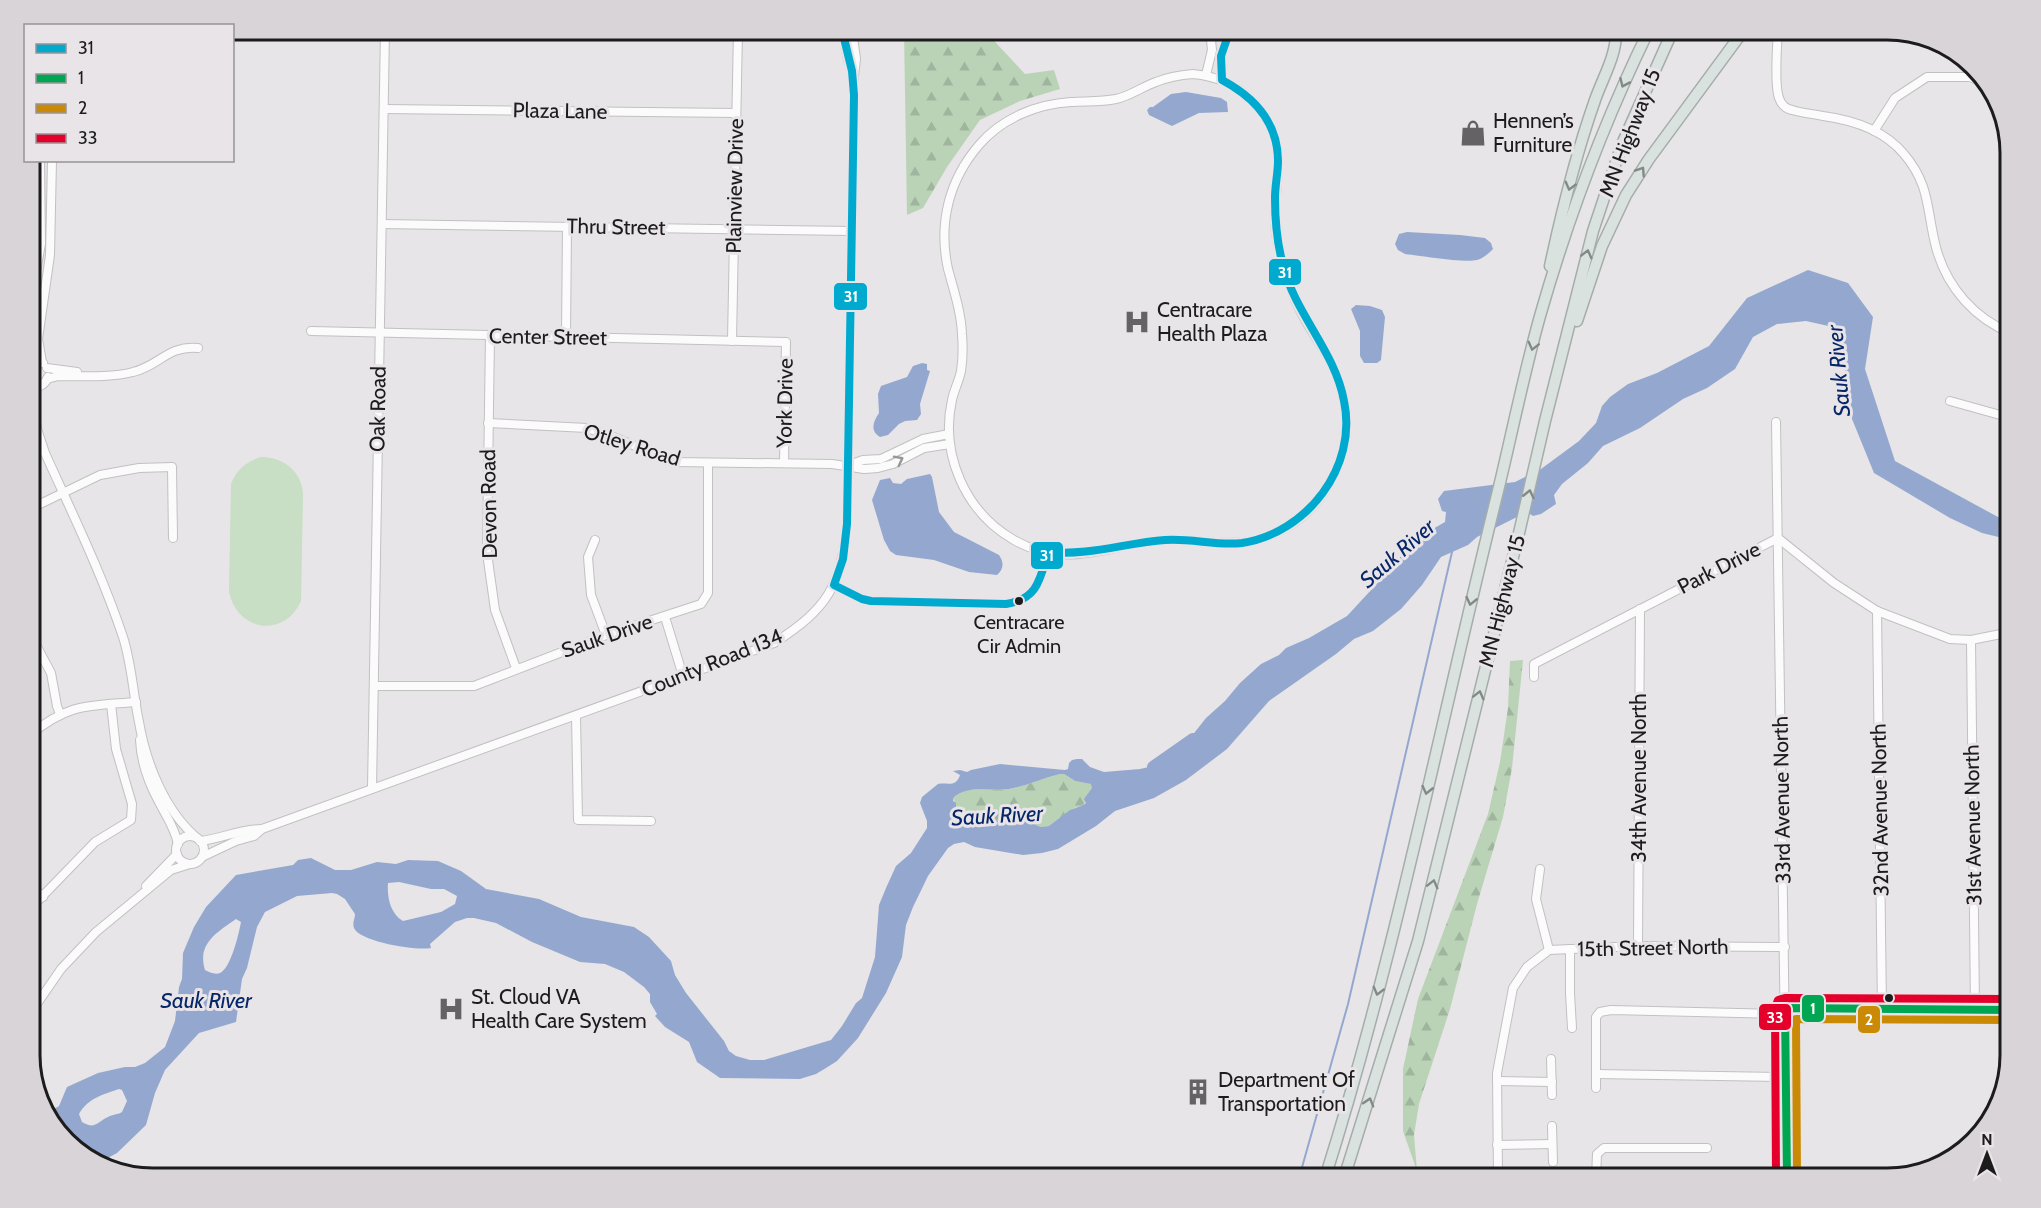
<svg xmlns="http://www.w3.org/2000/svg" width="2041" height="1208" font-family="Cabin,sans-serif">
<style>
.green{fill:#c8dec5}
.forest{fill:url(#forest-firs)}
.water{fill:#94a8cf;fill-rule:evenodd}
.lines{fill:none;stroke-linecap:round;stroke-linejoin:round}
.stream{stroke:#94a8cf;stroke-width:2}
.river{stroke:#94a8cf;stroke-width:12}
.minor-casing{stroke:#c2c1c2;stroke-width:10}
.highway-casing{stroke:#a4adaa;stroke-width:13}
.minor{stroke:#fbfbfb;stroke-width:8}
.highway{stroke:#d9e2de;stroke-width:10}
.bus-1-casing{stroke:#e8e4e8;stroke-width:12}
.bus-2-casing{stroke:#e8e4e8;stroke-width:12}
.bus-3-casing{stroke:#e8e4e8;stroke-width:12}
.bus-4-casing{stroke:#e8e4e8;stroke-width:12}
.bus-1{stroke:#00a9ce;stroke-width:8}
.bus-2{stroke:#00a651;stroke-width:8}
.bus-3{stroke:#cb8a06;stroke-width:8}
.bus-4{stroke:#e4002b;stroke-width:8}
.oneway{stroke:#848987}
.oneway2{stroke:#979797}
.bus-dot{fill:#1d1c1d;stroke:#e8e4e8;stroke-width:2}
.labels{text-anchor:middle;stroke-width:6;stroke-linejoin:round;paint-order:stroke}
.bus-label{font-size:20px;fill:#1d1c1d;stroke:#e8e4e8}
.street-label{font-size:21px;fill:#1d1c1d;stroke:#e8e4e8}
.poi-label{font-size:21px;fill:#1d1c1d;stroke:#e8e4e8;text-anchor:start}
.water-label{font-size:22px;font-style:italic;fill:#052667;stroke:#e8e4e8}
.rim{fill:none;stroke:#1d1c1d;stroke-width:3}
.line-badge{stroke:#e8e4e8;stroke-width:2}
.badge-label{font-size:16px;text-anchor:middle;font-weight:bold;fill:#fff}
</style>
<defs>
<pattern id="forest-firs" width="22" height="20" patternUnits="userSpaceOnUse" patternTransform="scale(1.5)"><rect width="22" height="20" fill="#bad3b7"/><path d="M5 1l3.5 6h-7zM16 11l3.5 6h-7z" fill="#9fb59d"/></pattern>
</defs>
<rect width="100%" height="100%" fill="#e7e5e7"/>
<!-- green -->
<path class="green" d="M261 457C284 457 302 472 303 495L301 601C284 639 237 631 229 592L231 484C236 470 247 461 261 457Z"/>
<!-- forest -->
<g class="forest">
<path d="M904 30H984L1025 74 1054 70 1060 89 1020 101 980 120 947 167 923 208 907 215Z"/>
<path d="M1523 660 1512 768 1503 817 1477 904 1450 1009 1419 1104 1414 1135 1417 1171 1403 1131V1069L1418 999 1488 814 1500 762 1508 708 1510 661Z"/>
<path d="M1060 774H1064L1075 781 1092 784V788L1086 802 1081 806 1074 808 1050 826 1041 827 1025 821 1001 818 991 823H982L978 819 979 814 955 815 954 797C971 784 989 792 1009 789 1027 786 1043 778 1060 774Z"/>
</g>
<!-- water -->
<g class="water">
<path d="M1186 92 1221 98 1227 102 1228 112 1199 113 1172 126 1149 115 1147 110 1150 107H1153L1171 94Z"/>
<path d="M1407 232 1460 235 1485 238 1491 243 1493 249C1489 253 1484 258 1477 260 1464 263 1422 256 1405 254L1398 250 1395 244 1399 234Z"/>
<path d="M1808 270 1848 283 1873 317 1865 369 1895 461 1998 517 2011 512V540L1982 533 1950 518 1874 473 1852 419 1848 381 1833 327 1806 321 1777 324 1753 337 1735 369 1707 388 1683 399 1640 428 1603 446 1588 463 1562 484 1554 495 1556 504 1541 514 1533 516 1527 512 1477 537 1468 545 1441 557 1422 585 1401 609 1373 631 1354 639 1336 654 1269 701 1227 749 1186 780 1154 798 1115 811 1096 826 1058 849 1042 853 1023 855 975 847 964 842 954 844 948 848 928 876 913 907 906 925 902 957 886 993 858 1038 837 1061 826 1068 816 1074 800 1079 720 1078 697 1062 689 1042 665 1027 655 1016 657 1014 650 1002V994L644 987 624 972 605 964 580 962 532 942 496 923 474 918H467L455 922 430 944 431 948C417 951 360 942 354 928 352 923 355 919 355 914L345 899 337 894 332 893 297 896 265 912 257 927 247 968 242 979 236 1022 199 1033 165 1070 155 1093 146 1125 117 1153 104 1160C81 1150 65 1135 47 1117L46 1114 59 1106 67 1087 98 1073 125 1067H135L145 1063 165 1047 175 1021 179 987 182 979 183 953 194 927 206 907 236 875 293 865 298 860 311 858 335 870H351L377 862 396 864 408 860 438 861 461 871 486 889 539 899 581 917 634 927 649 937 671 961 675 975 686 993 724 1041 729 1051 736 1056 750 1060H764L831 1040 842 1026 856 1003 862 998 875 957 879 905 886 888 896 866 911 853 927 828V821L920 803 922 797 938 784C947 782 956 788 960 775L953 771 960 770 967 772 971 770 1000 764 1065 770 1068 769 1069 763 1072 760 1077 759H1082L1090 767 1104 772 1140 769 1149 767 1173 754 1191 737 1206 718 1225 701 1240 683 1261 664 1279 655 1286 648 1309 638 1347 616 1398 561 1405 549 1417 538 1445 522 1446 512 1442 511 1438 499 1444 491 1515 482 1541 469 1579 441 1596 423 1602 406 1610 397 1628 384 1657 373 1709 346 1747 298ZM1060 774H1064L1075 781 1091 784 1092 788 1084 799 1086 803 1081 806 1070 810 1049 826 1041 827 1025 821 1001 818 991 823H982L979 819V814L956 815V803L953 801 954 797C971 784 989 792 1009 789 1027 786 1043 778 1060 774ZM399 882 431 889H444L457 896 455 904 441 912 403 921C390 913 387 897 388 883ZM236 919 241 922C239 933 231 968 220 973 215 975 209 972 205 970 197 944 216 933 236 919ZM119 1089 122 1090 127 1101 122 1112C117 1115 113 1114 108 1117 97 1122 95 1130 82 1122L79 1114C89 1097 103 1095 119 1089Z"/>
<path d="M1356 305 1370 306 1382 310 1385 317 1381 360 1377 363H1364L1360 356V331L1351 309Z"/>
<path d="M922 363 927 364V370L930 371 920 404 921 414 917 420 905 421 899 424 888 435 880 437C870 431 873 422 879 413L878 394 881 386 907 377 913 366Z"/>
<path d="M930 474 932 477 939 512 954 532 999 555C1004 562 1004 569 997 575L969 572 934 560 896 555 890 551 884 540 872 500 880 480 890 478 893 483 901 484 907 479Z"/>
</g>
<g class="lines">
<!-- stream -->
<path class="stream" d="M1299 1178 1348 1004 1452 552"/>
<!-- river -->
<path class="river" d="M1153 767 1193 739"/>
<!-- minor casing -->
<g class="minor-casing">
<g id="minor">
<path d="M842 30 848 60 853 75"/>
<path d="M1778 30C1777 47 1774 84 1779 98 1781 104 1786 109 1792 110 1802 113 1813 114 1823 116 1853 120 1884 130 1904 154 1932 187 1926 213 1937 251 1948 288 1975 319 2011 333"/>
<path d="M1193 74C1239 78 1277 112 1278 160 1278 185 1273 209 1276 234 1281 261 1288 288 1301 312 1312 334 1328 353 1337 376 1365 444 1326 523 1255 540 1225 547 1196 538 1166 540 1111 543 1068 571 1014 540 965 512 940 454 952 400 954 390 959 381 961 371 963 359 963 347 962 334 961 312 954 291 948 269 938 223 949 180 979 145 1002 118 1037 104 1071 102 1086 101 1101 102 1116 99 1130 96 1142 87 1156 82 1168 77 1180 75 1193 74Z"/>
<path d="M1206 75 1212 50 1210 30"/>
<path d="M1222 80 1221 56 1230 30"/>
<path d="M384 109 736 113"/>
<path d="M1874 131 1895 98 1927 77H1970L1987 84"/>
<path d="M382 224 851 231"/>
<path d="M30 304 41 244 40 160"/>
<path d="M311 331 786 342 784 463"/>
<path d="M490 335 487 553 495 610 516 668"/>
<path d="M566 337 567 227"/>
<path d="M732 341 738 30"/>
<path d="M30 360H39L43 363"/>
<path d="M42 362 38 339 50 255 52 160"/>
<path d="M47 368 77 372"/>
<path d="M47 379 58 376C82 376 110 378 133 372 159 366 168 345 198 348"/>
<path d="M30 387C39 388 45 385 48 377"/>
<path d="M30 396 38 432 45 453C72 513 102 574 123 637 132 665 133 694 139 722 146 763 165 811 197 838"/>
<path d="M1950 401 2011 418"/>
<path d="M1776 422 1787 1178"/>
<path d="M488 423 587 428 611 436 675 462 832 464 864 469 878 468 893 464 924 448 950 444"/>
<path d="M849 465 863 460 881 459 923 439 949 434"/>
<path d="M30 514 38 505 100 475 139 468 172 467 173 538"/>
<path d="M595 540 588 557 591 595 606 635"/>
<path d="M1877 611 1882 1009"/>
<path d="M665 617 683 676"/>
<path d="M30 622 35 643 51 673 57 706 60 714"/>
<path d="M1971 640 1975 1009"/>
<path d="M1534 677V664L1778 538 1834 583 1877 611 1950 639 1971 640 2011 632"/>
<path d="M374 686H474L606 635 701 604 708 593V463"/>
<path d="M576 716 578 820 651 821"/>
<path d="M30 735C69 703 88 706 136 702"/>
<path d="M140 740C141 762 148 782 159 802 166 816 175 828 178 844"/>
<path d="M372 788 385 30"/>
<circle cx="190" cy="850" r="14"/>
<path d="M200 841C221 839 240 829 262 829L774 643C828 608 840 588 847 524L854 76 856 59 852 30"/>
<path d="M202 857 236 841 254 836 262 829"/>
<path d="M1540 869 1536 899 1549 950"/>
<path d="M30 884 43 897"/>
<path d="M146 886 177 854"/>
<path d="M30 909 95 842 131 820 132 804 116 749 111 704"/>
<path d="M1638 946 1640 609"/>
<path d="M1570 949V993L1572 1028"/>
<path d="M1785 1008 2011 1010"/>
<path d="M30 1014 61 969 96 932 171 870 190 864"/>
<path d="M1551 1059 1552 1095"/>
<path d="M1596 1074 1786 1077"/>
<path d="M1497 1081 1552 1082"/>
<path d="M1596 1088V1017L1600 1012 1611 1010 1785 1014"/>
<path d="M1552 1126 1553 1162"/>
<path d="M1497 1145 1552 1144"/>
<path d="M1498 1178 1497 1073 1513 988 1527 967 1549 950 1638 946 1785 947"/>
<path d="M1596 1178 1597 1154 1604 1148H1707"/>
</g>
</g>
<!-- highway casing -->
<g class="highway-casing">
<g id="highway">
<path d="M1550 266C1562 210 1576 154 1595 100 1603 77 1617 55 1616 30"/>
<path d="M1577 321 1602 246 1626 195 1649 159 1744 30"/>
<path d="M1325 1178C1396 953 1441 720 1498 491 1512 433 1524 373 1540 316 1568 218 1604 122 1649 30"/>
<path d="M1344 1178 1418 941 1519 533 1545 421 1593 231 1622 144 1673 30"/>
</g>
</g>
<!-- minor -->
<use href="#minor" class="minor"/>
<!-- highway -->
<use href="#highway" class="highway"/>
<!-- bus-1 casing -->
<g class="bus-1-casing">
<path id="bus-1" d="M842 30 852 71 854 95 847 524 843 559 834 585 862 599 871 601 1006 604C1038 599 1040 579 1048 552 1089 556 1125 543 1165 540 1191 538 1217 546 1242 543 1307 533 1358 467 1344 401 1335 351 1295 314 1283 265 1277 243 1275 220 1275 198 1275 185 1278 173 1278 161 1278 123 1254 97 1222 80L1221 56 1230 30"/>
</g>
<!-- bus-2 casing -->
<g class="bus-2-casing">
<path id="bus-2" d="M1787 1178 1785 1008 2011 1010"/>
</g>
<!-- bus-3 casing -->
<g class="bus-3-casing">
<path id="bus-3" d="M1797 1178 1796 1019 2011 1020"/>
</g>
<!-- bus-4 casing -->
<g class="bus-4-casing">
<path id="bus-4" d="M1776 1178 1775 1008 1778 1000 1785 998 2011 999"/>
</g>
<!-- bus-1 -->
<use href="#bus-1" class="bus-1"/>
<!-- bus-2 -->
<use href="#bus-2" class="bus-2"/>
<!-- bus-3 -->
<use href="#bus-3" class="bus-3"/>
<!-- bus-4 -->
<use href="#bus-4" class="bus-4"/>
</g>
<!-- one-way arrows -->
<defs><path id="oneway-chevron" d="M-2-3.5L2.5 0L-2 3.5" fill="none" stroke-width="1.6" stroke-linecap="round" stroke-linejoin="round" transform="scale(1.5)"/></defs>
<g class="oneway">
<use href="#oneway-chevron" transform="translate(1624 83) rotate(114)"/>
<use href="#oneway-chevron" transform="translate(1641 171) rotate(-57)"/>
<use href="#oneway-chevron" transform="translate(1570 186) rotate(105)"/>
<use href="#oneway-chevron" transform="translate(1587 254) rotate(-76)"/>
<use href="#oneway-chevron" transform="translate(1533 346) rotate(104)"/>
<use href="#oneway-chevron" transform="translate(1529 494) rotate(-77)"/>
<use href="#oneway-chevron" transform="translate(1471 601) rotate(103)"/>
<use href="#oneway-chevron" transform="translate(1479 695) rotate(-76)"/>
<use href="#oneway-chevron" transform="translate(1427 790) rotate(103)"/>
<use href="#oneway-chevron" transform="translate(1433 884) rotate(-76)"/>
<use href="#oneway-chevron" transform="translate(1378 991) rotate(105)"/>
<use href="#oneway-chevron" transform="translate(1369 1102) rotate(-73)"/>
</g>
<use class="oneway2" href="#oneway-chevron" transform="translate(899 460) rotate(-27)"/>
<!-- icons -->
<defs>
<g id="shop-bare" transform="scale(2.07)"><path d="M-5-2.5h2.3a2.7 3.5 0 0 1 5.4 0H5L5.5 6h-11ZM-1.5-2.5h3a1.5 2.3 0 0 0-3 0Z" fill="#646264" stroke="#e8e4e8" stroke-width="2.5" paint-order="stroke"/></g>
<g id="hospital-bare" transform="scale(2.07)"><path d="M-5-5h3v3.5h4V-5h3V5h-3V1.5h-4V5h-3Z" fill="#646264" stroke="#e8e4e8" stroke-width="2.5" paint-order="stroke"/></g>
<g id="building-bare" transform="scale(2.07)"><path d="M-4-6H4V6H1V3H-1V6H-4ZM-2.5-4.3h1.7v1.8h-1.7ZM.8-4.3h1.7v1.8H.8ZM-2.5-1h1.7V.8h-1.7ZM.8-1h1.7V.8H.8Z" fill="#646264" stroke="#e8e4e8" stroke-width="2.5" paint-order="stroke"/></g>
</defs>
<g fill-rule="evenodd">
<use href="#shop-bare" x="1473" y="133"/>
<use href="#hospital-bare" x="1137" y="322"/>
<use href="#hospital-bare" x="451" y="1009"/>
<use href="#building-bare" x="1198" y="1092"/>
</g>
<!-- markers -->
<g class="bus-dot">
<circle cx="1019" cy="601" r="5"/>
<circle cx="1889" cy="998" r="5"/>
</g>
<g class="labels">
<!-- bus labels -->
<g class="bus-label">
<text x="1019" y="629">Centracare<tspan x="1019" dy="24">Cir Admin</tspan></text>
</g>
<!-- street labels -->
<g class="street-label">
<text transform="translate(560 111) rotate(1)" y="7">Plaza Lane</text>
<text transform="translate(1630 133) rotate(-69)" y="7">MN Highway 15</text>
<text transform="translate(735 186) rotate(-89)" y="7">Plainview Drive</text>
<text transform="translate(616 227) rotate(1)" y="7">Thru Street</text>
<text transform="translate(548 337) rotate(1)" y="7">Center Street</text>
<text transform="translate(785 403) rotate(-89)" y="7">York Drive</text>
<text transform="translate(378 409) rotate(-89)" y="7">Oak Road</text>
<text transform="translate(632 445) rotate(17)" y="7">Otley Road</text>
<text transform="translate(489 504) rotate(-91)" y="7">Devon Road</text>
<text transform="translate(1719 568) rotate(-27)" y="7">Park Drive</text>
<text transform="translate(1502 601) rotate(-76)" y="7">MN Highway 15</text>
<text transform="translate(607 636) rotate(-19)" y="7">Sauk Drive</text>
<text transform="translate(712 663) rotate(-22)" y="7">County Road 134</text>
<text transform="translate(1639 778) rotate(-90)" y="7">34th Avenue North</text>
<text transform="translate(1782 800) rotate(-91)" y="7">33rd Avenue North</text>
<text transform="translate(1880 810) rotate(-91)" y="7">32nd Avenue North</text>
<text transform="translate(1973 825) rotate(-91)" y="7">31st Avenue North</text>
<text transform="translate(1653 948) rotate(-1)" y="7">15th Street North</text>
</g>
<!-- poi labels -->
<g class="poi-label">
<text x="1493" y="128">Hennen’s<tspan x="1493" dy="24">Furniture</tspan></text>
<text x="1157" y="317">Centracare<tspan x="1157" dy="24">Health Plaza</tspan></text>
<text x="471" y="1004">St. Cloud VA<tspan x="471" dy="24">Health Care System</tspan></text>
<text x="1218" y="1087">Department Of<tspan x="1218" dy="24">Transportation</tspan></text>
</g>
<!-- water labels -->
<g class="water-label">
<text transform="translate(1838 371) rotate(-95)" y="8">Sauk River</text>
<text transform="translate(1397 553) rotate(-41)" y="8">Sauk River</text>
<text transform="translate(997 815) rotate(-3)" y="8">Sauk River</text>
<text x="206" y="1008">Sauk River</text>
</g>
</g>
<!-- crop -->
<path d="M0 0H2041V1208H0ZM153 40H1887A113 113 0 0 1 2000 153V1055A113 113 0 0 1 1887 1168H153A113 113 0 0 1 40 1055V153A113 113 0 0 1 153 40Z" fill="#d8d4d8" fill-rule="evenodd"/>
<path class="rim" d="M153 40H1887A113 113 0 0 1 2000 153V1055A113 113 0 0 1 1887 1168H153A113 113 0 0 1 40 1055V153A113 113 0 0 1 153 40Z"/>
<g class="line-badge">
<rect x="1268" y="258" width="34" height="28" rx="6" fill="#00a9ce"/>
<rect x="833" y="282" width="35" height="29" rx="6" fill="#00a9ce"/>
<rect x="1030" y="541" width="34" height="29" rx="6" fill="#00a9ce"/>
<rect x="1801" y="994" width="24" height="29" rx="6" fill="#00a651"/>
<rect x="1758" y="1003" width="34" height="28" rx="6" fill="#e4002b"/>
<rect x="1857" y="1005" width="24" height="29" rx="6" fill="#cb8a06"/>
</g>
<g class="badge-label">
<text x="1285" y="278">31</text>
<text x="851" y="302">31</text>
<text x="1047" y="561">31</text>
<text x="1813" y="1014">1</text>
<text x="1775" y="1023">33</text>
<text x="1869" y="1025">2</text>
</g>
<!-- legend -->
<rect x="24" y="24" width="210" height="138" fill="#e8e4e8" stroke="#979497" stroke-width="1.5"/>
<rect x="36" y="44" width="30" height="9" fill="#00a9ce" stroke="#979497" stroke-width="1.5"/>
<text x="78" y="54" font-size="18" fill="#1d1c1d">31</text>
<rect x="36" y="74" width="30" height="9" fill="#00a651" stroke="#979497" stroke-width="1.5"/>
<text x="78" y="84" font-size="18" fill="#1d1c1d">1</text>
<rect x="36" y="104" width="30" height="9" fill="#cb8a06" stroke="#979497" stroke-width="1.5"/>
<text x="78" y="114" font-size="18" fill="#1d1c1d">2</text>
<rect x="36" y="134" width="30" height="9" fill="#e4002b" stroke="#979497" stroke-width="1.5"/>
<text x="78" y="144" font-size="18" fill="#1d1c1d">33</text>
<!-- north arrow -->
<g transform="translate(1987 1154)" stroke="#e8e4e8" stroke-width="4.5" paint-order="stroke">
<path d="M0-4.5L10 22L0 15L-10 22Z" fill="#1d1c1d"/>
<text y="-9" font-size="16" font-weight="bold" text-anchor="middle" fill="#1d1c1d">N</text>
</g>
</svg>
